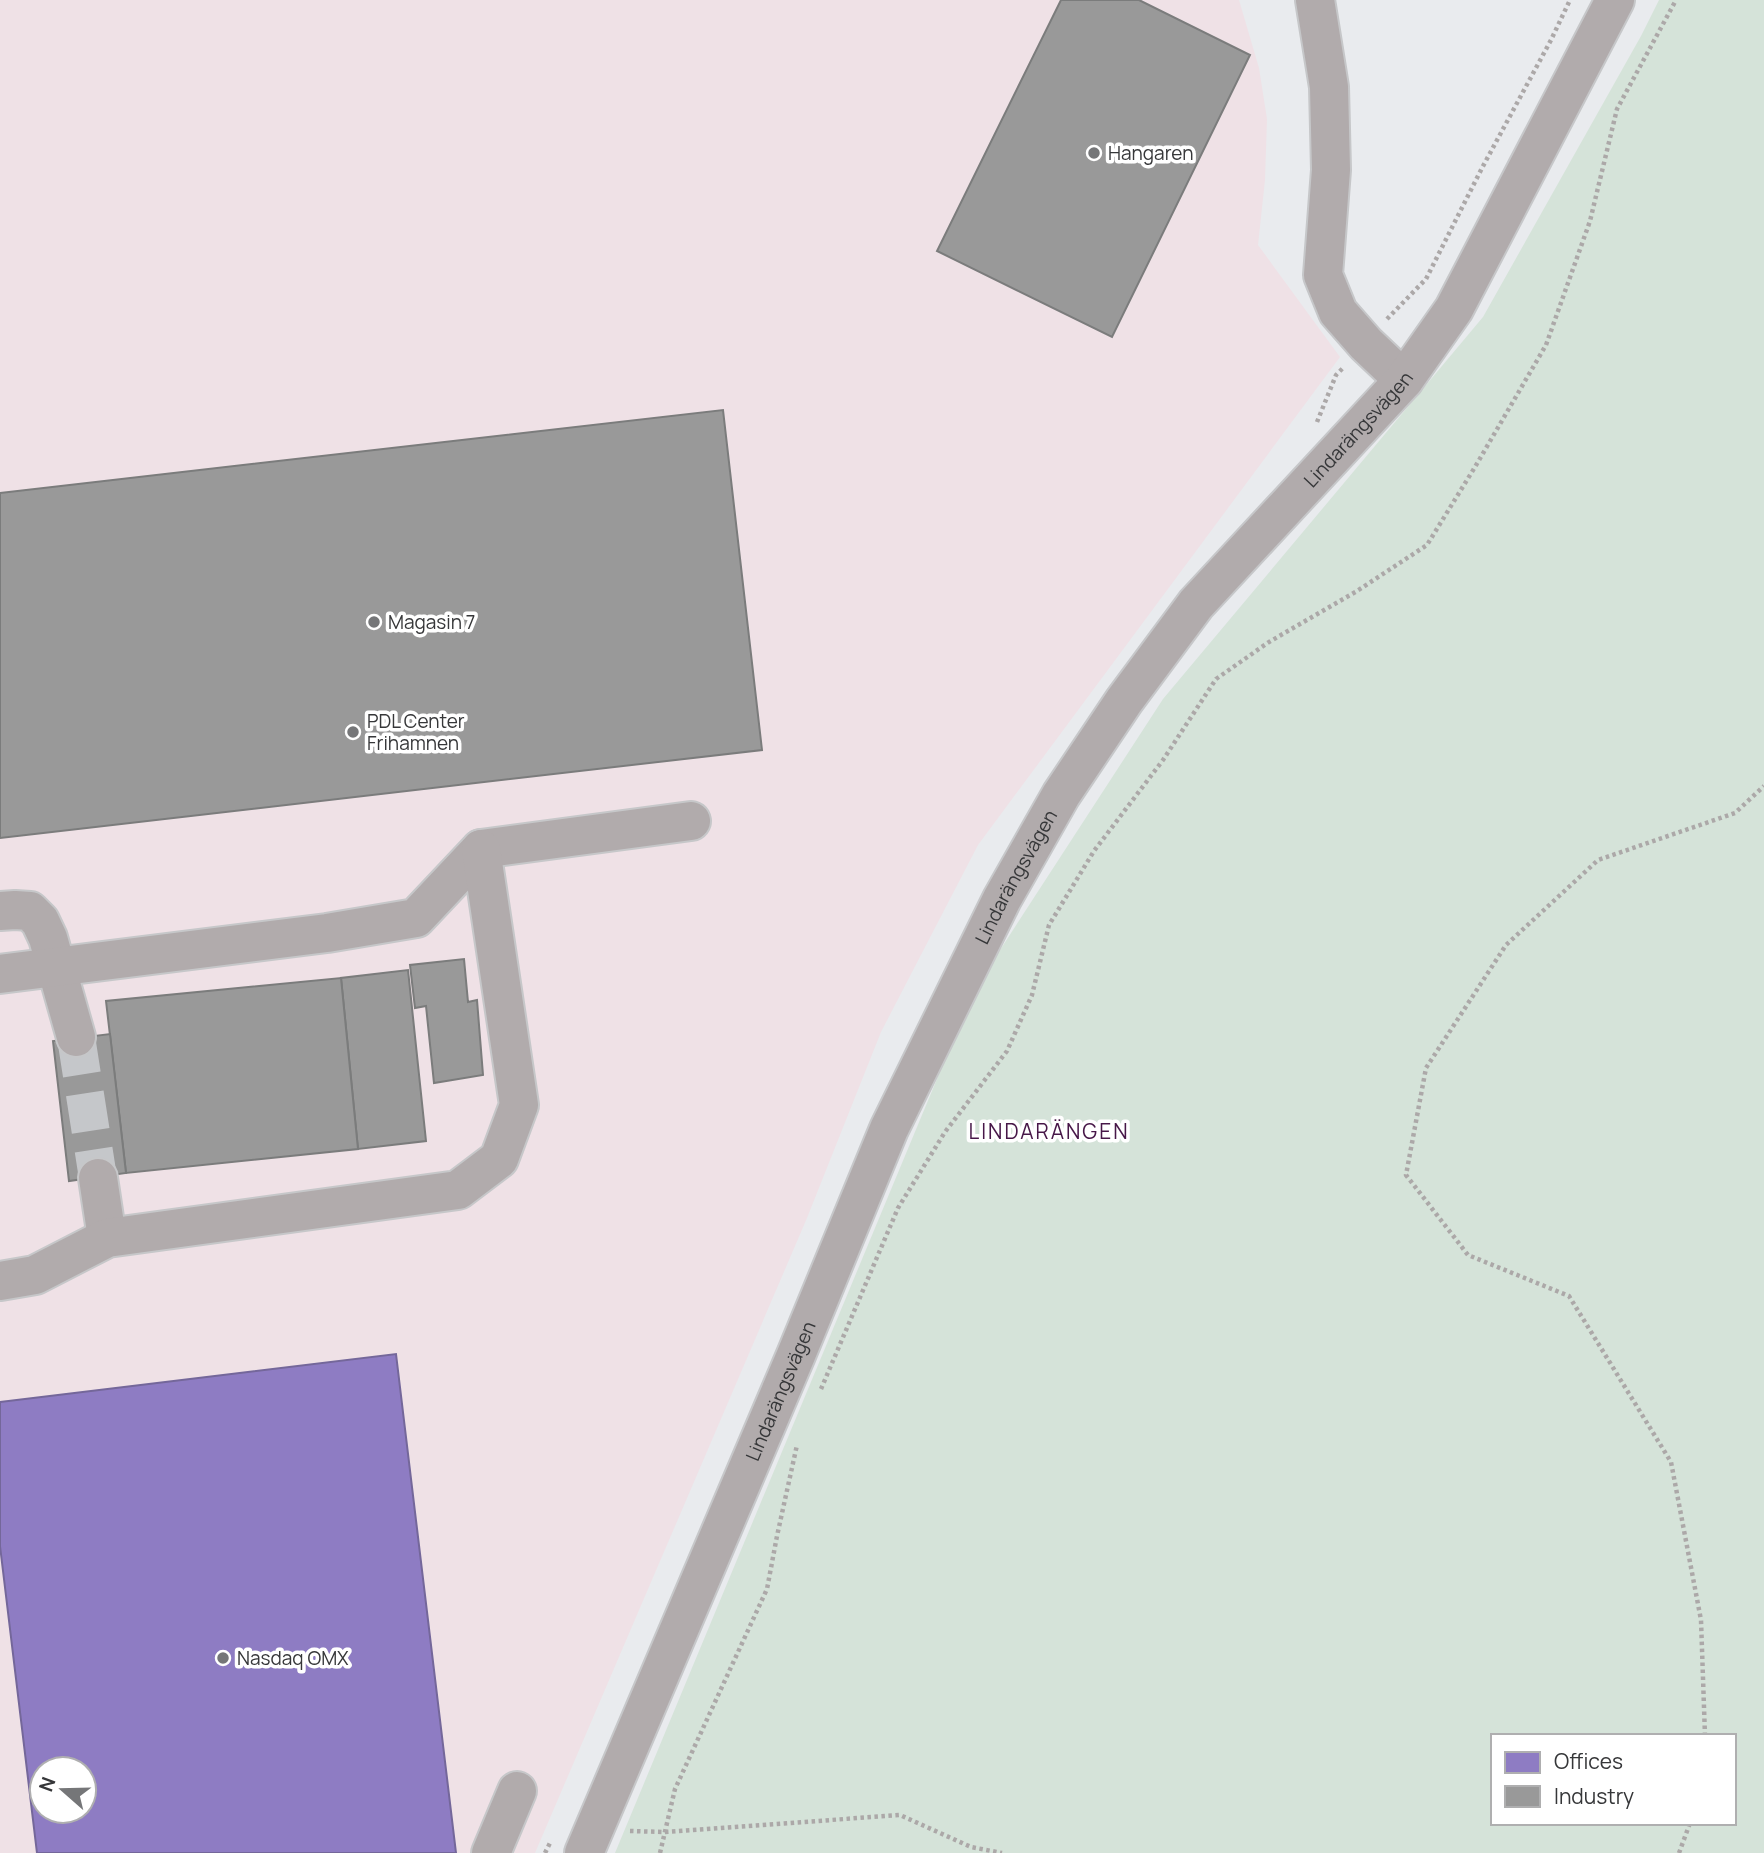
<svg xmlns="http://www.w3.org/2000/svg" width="1764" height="1853" font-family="Manrope,sans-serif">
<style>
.industrial{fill:#efe1e6;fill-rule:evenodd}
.green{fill:#d5e3d9;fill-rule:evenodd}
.offices{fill:#8e7cc3;stroke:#74679a;stroke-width:2;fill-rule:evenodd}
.industry{fill:#999;stroke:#7b7c7c;stroke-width:2}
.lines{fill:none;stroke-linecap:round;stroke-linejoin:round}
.minor-tunnel{stroke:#c5c7ca;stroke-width:38;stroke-dasharray:38 19;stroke-linecap:butt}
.minor-casing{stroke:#c6c7c9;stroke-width:42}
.path{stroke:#aca8a8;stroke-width:4.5;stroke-dasharray:3.5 3.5;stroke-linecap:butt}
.minor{stroke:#b1abac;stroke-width:38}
.poi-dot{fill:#757678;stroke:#fff;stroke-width:2.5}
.labels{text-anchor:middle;stroke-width:7;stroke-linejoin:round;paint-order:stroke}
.poi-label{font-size:19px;fill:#363739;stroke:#fff;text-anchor:start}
.street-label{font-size:19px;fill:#363739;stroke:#fff}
.neighbourhood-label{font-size:21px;letter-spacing:2px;fill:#471748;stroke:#fff}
</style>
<rect width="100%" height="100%" fill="#e9ebee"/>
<!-- industrial -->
<path class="industrial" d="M0 0H1239L1259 68 1267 119 1265 180 1258 245 1340 357 978 845 881 1032 807 1218 535 1853H0ZM42 1769H84V1811H42Z"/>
<!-- green -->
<path class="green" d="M1659 0H1764V1853H615L974 990 1163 699 1483 317 1641 36ZM1493 1736H1734V1823H1493Z"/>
<!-- offices -->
<path class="offices" d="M396 1354 456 1853H37L0 1546V1402ZM42 1769H84V1811H42Z"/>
<!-- industry -->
<g class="industry">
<path d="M1061 0H1139L1250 55 1112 337 937 251Z"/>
<path d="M723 410 762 750 0 838V493Z"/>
<path d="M464 959 468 1002 477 1000 483 1075 434 1083 426 1006 415 1008 410 965Z"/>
<path d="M408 970 426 1141 358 1149 341 978Z"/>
<path d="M341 978 358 1149 126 1173 106 1001Z"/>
<path d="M110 1034 126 1173 69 1181 53 1041Z"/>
</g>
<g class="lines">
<!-- minor-tunnel -->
<path class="minor-tunnel" d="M76 1037 98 1178"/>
<!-- minor casing -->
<g class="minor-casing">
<g id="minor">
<path d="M1315 0 1329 87 1331 170 1323 275 1338 312 1366 344 1404 380"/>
<path d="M0 911 15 910 30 911 40 921 48 938 76 1037"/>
<path d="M0 974 327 933 416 918 481 849 691 821"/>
<path d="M98 1178 107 1238"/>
<path d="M0 1281 35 1275 107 1238 458 1190 499 1159 519 1105 481 849"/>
<path d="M491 1853 517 1791"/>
<path id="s1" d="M584 1853 796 1355 889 1129 1002 899 1061 795 1124 701 1196 604 1404 380 1454 309 1615 0"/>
</g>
</g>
<!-- path -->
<g class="path">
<path d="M1387 319 1426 279 1482 168 1551 40 1570 0"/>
<path d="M1317 422 1336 375 1344 367"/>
<path d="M821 1389 898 1208 945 1132 1007 1051 1032 995 1049 925 1094 851 1163 760 1216 679 1269 642 1357 591 1427 545 1475 467 1546 345 1590 221 1617 109 1676 0"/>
<path d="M1705 1736 1701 1620 1671 1462 1569 1296 1468 1255 1406 1175 1426 1068 1506 945 1598 860 1735 813 1764 786"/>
<path d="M630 1831 665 1832 900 1815 971 1847 1002 1853"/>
<path d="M545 1853 551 1841"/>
<path d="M660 1853 675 1789 767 1589 777 1536 797 1445"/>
<path d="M1679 1853 1690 1823"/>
</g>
<!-- minor -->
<use href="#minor" class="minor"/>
</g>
<!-- markers -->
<g class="poi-dot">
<circle cx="1094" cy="153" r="7"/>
<circle cx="374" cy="622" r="7"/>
<circle cx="353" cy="732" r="7"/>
<circle cx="223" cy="1658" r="7"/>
</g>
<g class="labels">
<!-- poi labels -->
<g class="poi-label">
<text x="1108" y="160">Hangaren</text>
<text x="388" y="629">Magasin 7</text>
<text x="367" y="728">PDL Center<tspan x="367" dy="22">Frihamnen</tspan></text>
<text x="237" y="1665">Nasdaq OMX</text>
</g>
<!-- street labels -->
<g class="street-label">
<text dy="7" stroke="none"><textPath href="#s1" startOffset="1634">Lindarängsvägen</textPath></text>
<text dy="7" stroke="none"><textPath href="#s1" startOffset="1068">Lindarängsvägen</textPath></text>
<text dy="7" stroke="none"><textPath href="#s1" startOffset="502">Lindarängsvägen</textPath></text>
</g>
<!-- neighbourhood labels -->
<g class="neighbourhood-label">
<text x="1049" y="1139">LINDARÄNGEN</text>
</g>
</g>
<!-- legend -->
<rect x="1491" y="1734" width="245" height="91" fill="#ffffff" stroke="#afafb0" stroke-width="2"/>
<rect x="1505" y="1752" width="35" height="21" fill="#8e7cc3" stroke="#afafb0" stroke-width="2"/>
<text x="1554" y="1769" font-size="21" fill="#363739">Offices</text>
<rect x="1505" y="1786" width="35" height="21" fill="#999999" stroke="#afafb0" stroke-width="2"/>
<text x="1554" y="1804" font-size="21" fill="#363739">Industry</text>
<!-- north arrow -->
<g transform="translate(63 1790) rotate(290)"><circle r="33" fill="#ffffff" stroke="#afafb0" stroke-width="2"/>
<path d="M0-5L12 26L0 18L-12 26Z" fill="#757678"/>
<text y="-10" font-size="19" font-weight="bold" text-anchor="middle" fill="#363739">N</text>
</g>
</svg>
